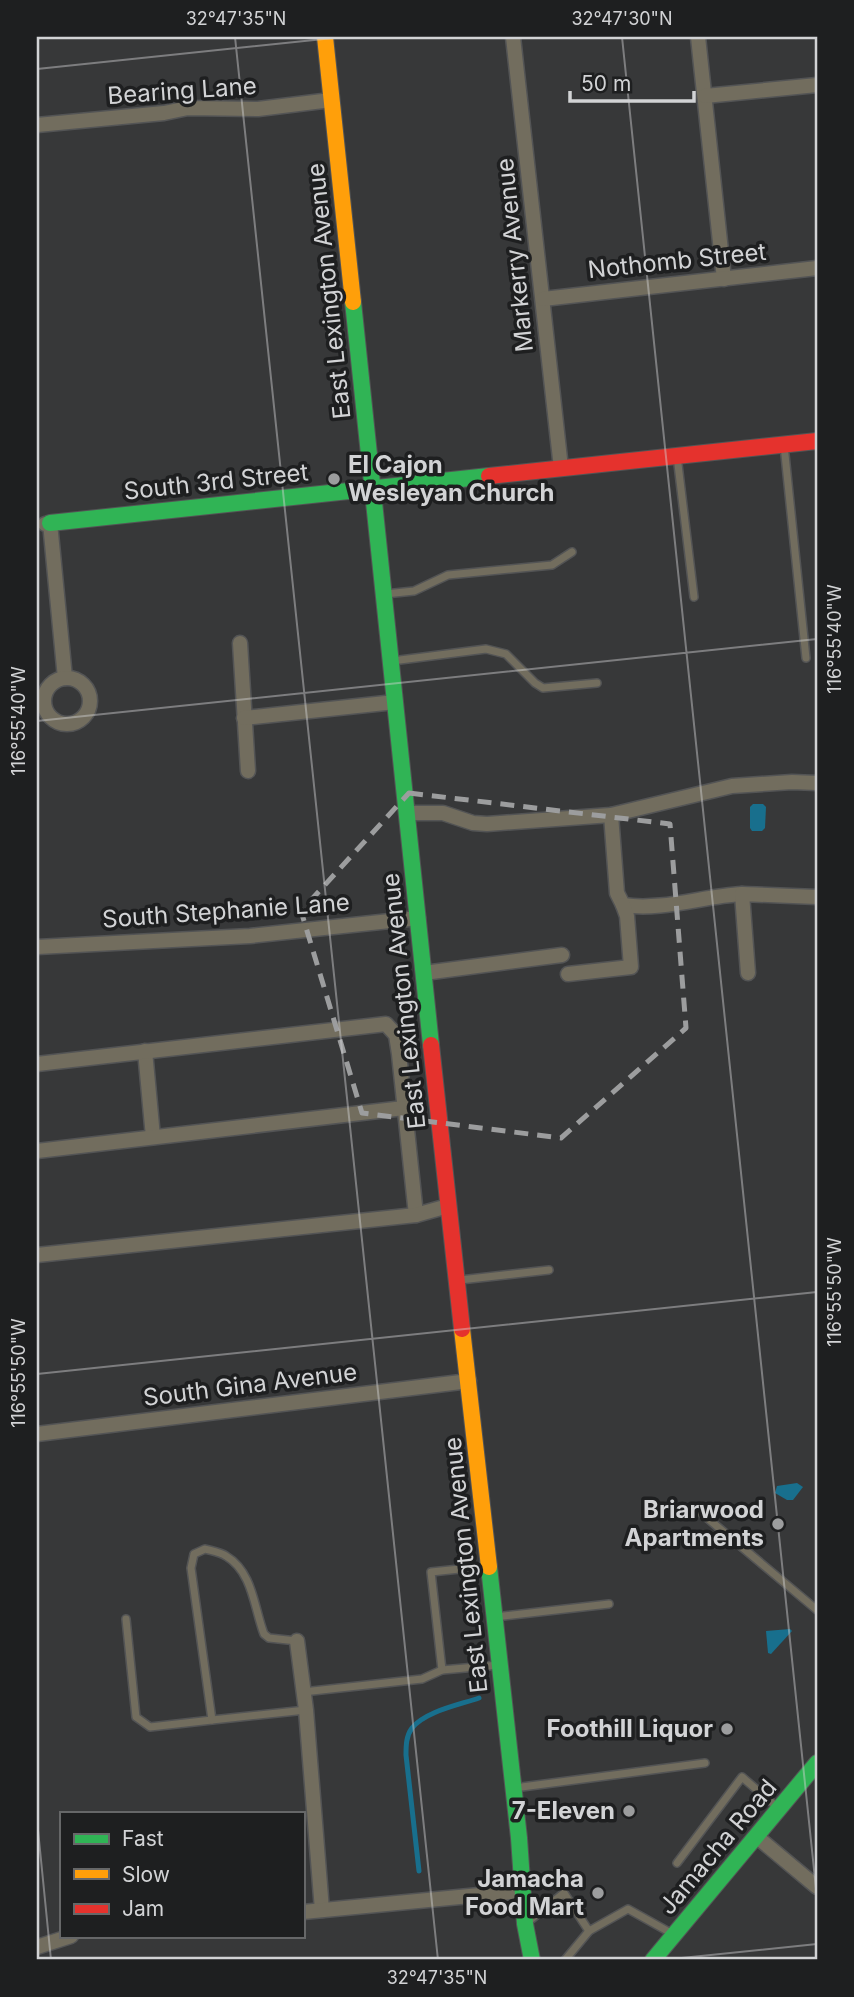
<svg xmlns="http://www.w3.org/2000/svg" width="854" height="1997" font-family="Inter,sans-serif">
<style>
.water{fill:#186f8d}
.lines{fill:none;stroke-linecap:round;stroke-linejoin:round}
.stream{stroke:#186f8d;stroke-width:5}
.lane-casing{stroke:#535455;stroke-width:10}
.street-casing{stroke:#535455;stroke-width:17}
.fast-casing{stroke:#535455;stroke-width:18}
.slow-casing{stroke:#535455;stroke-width:18}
.jam-casing{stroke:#535455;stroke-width:18}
.lane{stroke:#726d5e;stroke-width:7}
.street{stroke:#726d5e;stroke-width:14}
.fast{stroke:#30b455;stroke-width:16}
.slow{stroke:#ff9f0a;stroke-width:16}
.jam{stroke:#e5322d;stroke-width:16}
.marked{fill:none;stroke:#9c9d9e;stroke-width:5;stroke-dasharray:14 9;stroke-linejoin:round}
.ticks{fill:none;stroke:#d2d3d5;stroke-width:2;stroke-opacity:0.45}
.poi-dot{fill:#9c9d9e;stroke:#1e1f20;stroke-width:2.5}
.labels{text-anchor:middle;stroke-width:7;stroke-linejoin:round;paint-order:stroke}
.street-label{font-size:24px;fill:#d2d3d5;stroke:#1e1f20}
.poi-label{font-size:24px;font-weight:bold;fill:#d2d3d5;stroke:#1e1f20;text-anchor:end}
.neatline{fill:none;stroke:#d2d3d5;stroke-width:2.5}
.ticks-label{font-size:18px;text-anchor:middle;fill:#d2d3d5}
</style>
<rect width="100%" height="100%" fill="#373839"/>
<!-- water -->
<g class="water">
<path d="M753 804H763L766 807 765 828 762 831H752L750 828V807Z"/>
<path d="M797 1483 803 1487 793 1500H787L775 1493 777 1486Z"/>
<path d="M790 1629 792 1631 771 1654 768 1653 766 1631Z"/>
</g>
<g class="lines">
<!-- stream -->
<path class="stream" d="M419 1871 406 1755C406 1746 406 1736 412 1728 426 1711 459 1705 479 1698"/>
<!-- lane casing -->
<g class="lane-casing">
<g id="lane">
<path d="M784 445 806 658"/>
<path d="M677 456 694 597"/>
<path d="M385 594 414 591 448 575 552 565 572 552"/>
<path d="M392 661 486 649 506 654 535 683 543 688 597 683"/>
<path d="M460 1280 549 1270"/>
<path d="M694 1507 817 1610"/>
<path d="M488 1566 431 1572 442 1670 499 1665"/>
<path d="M495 1617 609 1604"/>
<path d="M126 1619 136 1717 150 1727 212 1720 191 1568 194 1554 205 1549C212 1551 220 1552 226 1556 253 1572 254 1608 264 1634L269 1638 297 1641"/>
<path d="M303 1692 422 1679 442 1670"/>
<path d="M212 1720 306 1710"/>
<path d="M514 1788 705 1763"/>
<path d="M677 1863 742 1777 777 1807"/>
<path d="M529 1921 564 1893 589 1931"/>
<path d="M565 1960 589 1931 628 1909 671 1933"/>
</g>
</g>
<!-- street casing -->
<g class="street-casing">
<g id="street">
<path d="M513 37 561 468"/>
<path d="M698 37 724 279"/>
<path d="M705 96 817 85"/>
<path d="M37 125 164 113 188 108 258 109 331 100"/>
<path d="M543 299 817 268"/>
<path d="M45 524 50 523 65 678"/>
<path d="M240 643 248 771"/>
<circle cx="67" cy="701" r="23"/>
<path d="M244 718 395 702"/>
<path d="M408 813H443L473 823 487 824 611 815 732 786 792 782 817 783"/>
<path d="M611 815 617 893 623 905C663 911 703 896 742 894"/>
<path d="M37 947 250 936 418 918"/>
<path d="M424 973 562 955"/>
<path d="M748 973 742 894 817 897"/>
<path d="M568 974 631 967 627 916 623 905"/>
<path d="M145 1051 153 1137"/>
<path d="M37 1064 386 1024 396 1035 399 1054 416 1215"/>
<path d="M37 1151 404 1108"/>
<path d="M37 1255 416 1215 448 1206"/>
<path d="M37 1434 469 1381"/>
<path d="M297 1641 306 1710 322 1910"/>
<path d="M756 1836 817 1887"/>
<path d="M303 1912 522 1891"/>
<path d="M37 1947 71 1936"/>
</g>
</g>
<!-- fast casing -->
<g class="fast-casing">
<g id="fast">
<path d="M353 302 431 1045"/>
<path d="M50 523 489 476"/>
<path d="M489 1567 519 1838 525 1924 532 1960"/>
<path d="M653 1960 817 1763"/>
</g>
</g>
<!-- slow casing -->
<g class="slow-casing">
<g id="slow">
<path d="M325 37 353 302"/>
<path d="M462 1329 489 1567"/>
</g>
</g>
<!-- jam casing -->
<g class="jam-casing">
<g id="jam">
<path d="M489 476 817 441"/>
<path d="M431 1045 462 1329"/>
</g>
</g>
<!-- lane -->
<use href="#lane" class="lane"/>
<!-- street -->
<use href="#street" class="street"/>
<!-- fast -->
<use href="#fast" class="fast"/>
<!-- slow -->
<use href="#slow" class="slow"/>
<!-- jam -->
<use href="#jam" class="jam"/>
</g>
<!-- marked area -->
<path class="marked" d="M409 793 670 824 686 1028 561 1138 362 1113 301 911Z"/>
<!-- ticks -->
<path class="ticks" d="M235 37 438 1960M622 37 817 1898M37 69 343 37M37 721 817 639M37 1374 817 1292M37 1820 51 1960M662 1960 817 1944"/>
<!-- markers -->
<g class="poi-dot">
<circle cx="334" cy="479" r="7"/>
<circle cx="778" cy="1524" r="7"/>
<circle cx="727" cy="1729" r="7"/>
<circle cx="629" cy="1811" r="7"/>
<circle cx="598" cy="1893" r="7"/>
</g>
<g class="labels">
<!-- street labels -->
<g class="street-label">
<text transform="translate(182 91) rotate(-4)" y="8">Bearing Lane</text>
<text transform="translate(515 255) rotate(-96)" y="8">Markerry Avenue</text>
<text transform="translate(677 261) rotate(-6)" y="8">Nothomb Street</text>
<text transform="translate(329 291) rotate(-96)" y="8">East Lexington Avenue</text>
<text transform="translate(216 482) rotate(-6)" y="8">South 3rd Street</text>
<text transform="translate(226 911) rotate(-4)" y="8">South Stephanie Lane</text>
<text transform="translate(404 1001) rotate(-96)" y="8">East Lexington Avenue</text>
<text transform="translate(250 1385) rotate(-7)" y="8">South Gina Avenue</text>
<text transform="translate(466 1565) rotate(-96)" y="8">East Lexington Avenue</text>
<text transform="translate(718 1847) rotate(-50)" y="8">Jamacha Road</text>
</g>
<!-- poi labels -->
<g class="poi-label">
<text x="348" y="473" text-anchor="start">El Cajon<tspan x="348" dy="28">Wesleyan Church</tspan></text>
<text x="764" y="1518">Briarwood<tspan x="764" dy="28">Apartments</tspan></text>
<text x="713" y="1737">Foothill Liquor</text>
<text x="615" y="1819">7-Eleven</text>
<text x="584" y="1887">Jamacha<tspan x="584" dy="28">Food Mart</tspan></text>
</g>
</g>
<!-- border -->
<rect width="854" height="1997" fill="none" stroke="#1e1f20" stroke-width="77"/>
<!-- legend -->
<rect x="60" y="1812" width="245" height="126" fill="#1e1f20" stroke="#666768" stroke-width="2"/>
<rect x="74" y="1834" width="35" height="10" fill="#30b455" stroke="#666768" stroke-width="2"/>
<text x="122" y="1846" font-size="21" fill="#d2d3d5">Fast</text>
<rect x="74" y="1869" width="35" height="10" fill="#ff9f0a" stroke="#666768" stroke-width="2"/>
<text x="122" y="1882" font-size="21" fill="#d2d3d5">Slow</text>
<rect x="74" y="1904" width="35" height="10" fill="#e5322d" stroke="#666768" stroke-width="2"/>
<text x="122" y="1916" font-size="21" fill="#d2d3d5">Jam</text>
<!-- scale -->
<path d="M570 91v10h124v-10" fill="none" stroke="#d2d3d5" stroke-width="3.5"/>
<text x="581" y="91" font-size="21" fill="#d2d3d5" stroke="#1e1f20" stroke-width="5" paint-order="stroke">50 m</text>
<rect x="38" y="38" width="778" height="1920" class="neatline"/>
<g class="ticks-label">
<text x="236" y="25">32°47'35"N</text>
<text x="622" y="25">32°47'30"N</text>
<text transform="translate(835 639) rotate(-90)" y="6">116°55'40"W</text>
<text transform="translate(19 721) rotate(-90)" y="6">116°55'40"W</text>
<text transform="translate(835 1292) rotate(-90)" y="6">116°55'50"W</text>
<text transform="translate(19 1373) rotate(-90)" y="6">116°55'50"W</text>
<text x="437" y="1984">32°47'35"N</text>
</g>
</svg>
